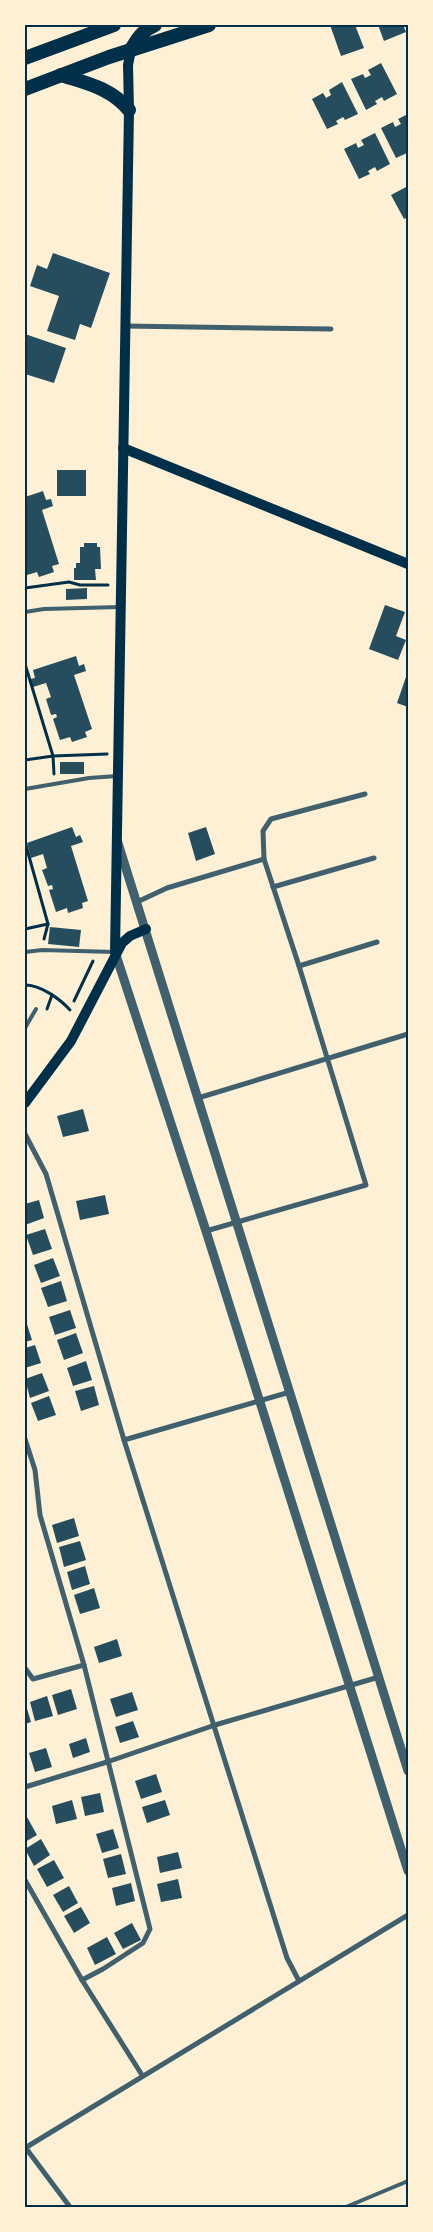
<svg xmlns="http://www.w3.org/2000/svg" width="433" height="2232" font-family="'Archivo Narrow',sans-serif">
<style>
.building{fill:#264d5e}
.lines{fill:none;stroke-linecap:round;stroke-linejoin:round}
.path{stroke:#003049;stroke-width:3}
.service{stroke:#3f606c;stroke-width:4}
.minor{stroke:#3f606c;stroke-width:5}
.tertiary{stroke:#3f606c;stroke-width:9}
.secondary{stroke:#003049;stroke-width:10}
.trunk{stroke:#003049;stroke-width:14}
.neatline{fill:none;stroke:#003049;stroke-width:2}
</style>
<rect width="100%" height="100%" fill="#fdf0d5"/>
<!-- building -->
<g class="building">
<path d="M330 25H355L364 48 341 56Z"/>
<path d="M378 25H403L406 32 384 41Z"/>
<path d="M381 63 397 94 384 101 382 97 375 101 377 104 366 110 351 79 363 74 365 78 371 75 368 70Z"/>
<path d="M342 82 358 114 345 120 343 117 336 121 338 124 327 129 312 99 323 93 326 98 331 95 329 90Z"/>
<path d="M408 114V148L406 150 407 153 396 158 381 128 393 122 395 127 401 124 398 119Z"/>
<path d="M375 133 390 164 377 171 375 167 368 171 370 174 359 179 344 149 356 143 358 148 364 145 361 140Z"/>
<path d="M408 186V217L404 219 391 195Z"/>
<path d="M53 253 110 273 91 328 80 324 75 340 47 331 59 296 30 286 37 265 47 269Z"/>
<path d="M25 334 66 348 54 383 25 374Z"/>
<rect x="57" y="470" width="29" height="26"/>
<path d="M43 491 46 500 51 499 53 506 42 510 59 564 52 566 54 572 39 577 37 572 27 575 25 569V497Z"/>
<path d="M84 543H97V547H100L101 569H95L96 580H74V568H76V563H80V547H84Z"/>
<path d="M87 588V599L66 600V589Z"/>
<path d="M385 605 405 612 396 636 406 640 398 660 369 649Z"/>
<path d="M76 656 79 666 84 664 86 671 74 675 92 729 85 732 87 737 72 742 70 737 60 740 53 719 57 717 56 714 51 715 46 699 51 697 46 683 33 687 30 679 35 678 33 670Z"/>
<path d="M408 671V707L397 703Z"/>
<rect x="60" y="762" width="24" height="12"/>
<path d="M72 827 76 837 80 835 83 842 71 846 88 901 82 903 83 908 68 913 67 908 56 912 49 890 53 889 52 885 48 886 42 870 47 868 43 854 31 858 27 843Z"/>
<path d="M206 827 215 854 196 861 188 833Z"/>
<path d="M50 927 81 930 79 947 48 944Z"/>
<path d="M83 1109 89 1131 63 1137 57 1116Z"/>
<path d="M105 1195 109 1214 80 1220 76 1201Z"/>
<path d="M39 1200 44 1218 25 1225V1204Z"/>
<path d="M45 1229 52 1249 33 1255 26 1235Z"/>
<path d="M53 1258 60 1276 41 1283 34 1265Z"/>
<path d="M61 1281 67 1301 48 1307 41 1288Z"/>
<path d="M70 1310 76 1328 55 1335 49 1317Z"/>
<path d="M25 1318 32 1340 25 1342Z"/>
<path d="M76 1333 83 1353 64 1360 57 1340Z"/>
<path d="M35 1345 41 1363 25 1368V1348Z"/>
<path d="M86 1361 92 1380 73 1386 67 1368Z"/>
<path d="M42 1373 49 1391 30 1398 25 1379Z"/>
<path d="M94 1386 99 1405 81 1411 75 1391Z"/>
<path d="M49 1396 56 1415 38 1421 31 1403Z"/>
<path d="M74 1518 79 1536 57 1543 52 1525Z"/>
<path d="M80 1541 86 1560 64 1567 59 1547Z"/>
<path d="M85 1566 90 1584 72 1590 67 1572Z"/>
<path d="M94 1588 100 1608 80 1614 74 1595Z"/>
<path d="M117 1639 122 1656 99 1663 94 1647Z"/>
<path d="M71 1689 77 1709 58 1715 52 1695Z"/>
<path d="M132 1692 138 1710 116 1717 110 1699Z"/>
<path d="M47 1696 53 1716 35 1721 30 1702Z"/>
<path d="M25 1702 31 1722 25 1724Z"/>
<path d="M133 1721 139 1737 120 1743 115 1727Z"/>
<path d="M86 1738 90 1752 73 1758 69 1744Z"/>
<path d="M46 1748 52 1767 35 1772 29 1753Z"/>
<path d="M156 1774 162 1792 141 1799 135 1781Z"/>
<path d="M100 1793 104 1812 85 1816 81 1797Z"/>
<path d="M72 1800 77 1819 56 1824 52 1806Z"/>
<path d="M165 1800 170 1815 147 1823 142 1807Z"/>
<path d="M27 1817 37 1835 25 1842V1819Z"/>
<path d="M113 1829 119 1848 102 1853 96 1834Z"/>
<path d="M41 1839 50 1855 34 1866 25 1849Z"/>
<path d="M178 1852 182 1868 160 1873 157 1857Z"/>
<path d="M121 1854 126 1874 108 1878 103 1859Z"/>
<path d="M54 1860 64 1878 47 1887 37 1869Z"/>
<path d="M178 1879 182 1898 161 1902 157 1884Z"/>
<path d="M131 1883 135 1901 116 1906 112 1888Z"/>
<path d="M69 1886 78 1903 63 1912 53 1895Z"/>
<path d="M81 1907 90 1923 74 1933 64 1916Z"/>
<path d="M132 1923 141 1940 123 1949 114 1933Z"/>
<path d="M107 1937 116 1954 95 1965 87 1948Z"/>
</g>
<g class="lines">
<!-- path -->
<g class="path">
<path d="M25 588 69 582 80 585H108"/>
<path d="M25 664 53 756 54 774"/>
<path d="M25 760 53 756 107 754"/>
<path d="M25 842 48 924 44 939"/>
<path d="M25 929 48 924"/>
<path d="M25 985C41 985 60 999 70 1010"/>
<path d="M74 1001 93 961"/>
<path d="M47 1009 52 995"/>
</g>
<!-- service -->
<g class="service">
<path d="M25 612 44 609 120 607"/>
<path d="M25 789 89 778 117 776"/>
<path d="M25 952 42 950 115 952"/>
<path d="M25 1028 36 1009"/>
<path d="M346 2207 408 2181"/>
</g>
<!-- minor -->
<g class="minor">
<path d="M125 326 331 329"/>
<path d="M273 887 374 858"/>
<path d="M137 902 167 888 264 859"/>
<path d="M299 966 377 942"/>
<path d="M198 1098 408 1034"/>
<path d="M25 1134 46 1174 124 1440 287 1958 299 1981"/>
<path d="M206 1231 366 1185 299 966 264 859 263 831 271 819 365 794"/>
<path d="M25 1439 35 1470 40 1515 84 1665 150 1929 143 1943 103 1969 82 1980"/>
<path d="M124 1440 290 1392"/>
<path d="M25 1668 33 1679 84 1665"/>
<path d="M25 1787 107 1762 215 1725 379 1677"/>
<path d="M25 1880 82 1980 142 2075"/>
<path d="M25 2147 70 2207"/>
<path d="M25 2148 408 1915"/>
</g>
<!-- tertiary -->
<g class="tertiary">
<path d="M118 843 408 1771"/>
<path d="M115 952 206 1231 408 1871"/>
</g>
<!-- secondary -->
<g class="secondary">
<path d="M123 448 408 564"/>
<path d="M115 952 129 110 128 65 131 50"/>
<path d="M25 1103 71 1041 122 943 130 936 146 929"/>
</g>
<!-- trunk -->
<g class="trunk">
<path d="M131 50C137 39 143 30 155 25"/>
<path d="M25 58 114 25"/>
<path d="M61 75C86 83 111 88 129 110"/>
<path d="M25 89 109 57 209 25"/>
</g>
</g>
<!-- border -->
<rect width="433" height="2232" fill="none" stroke="#fdf0d5" stroke-width="52"/>
<rect x="26" y="26" width="381" height="2180" class="neatline"/>
</svg>
